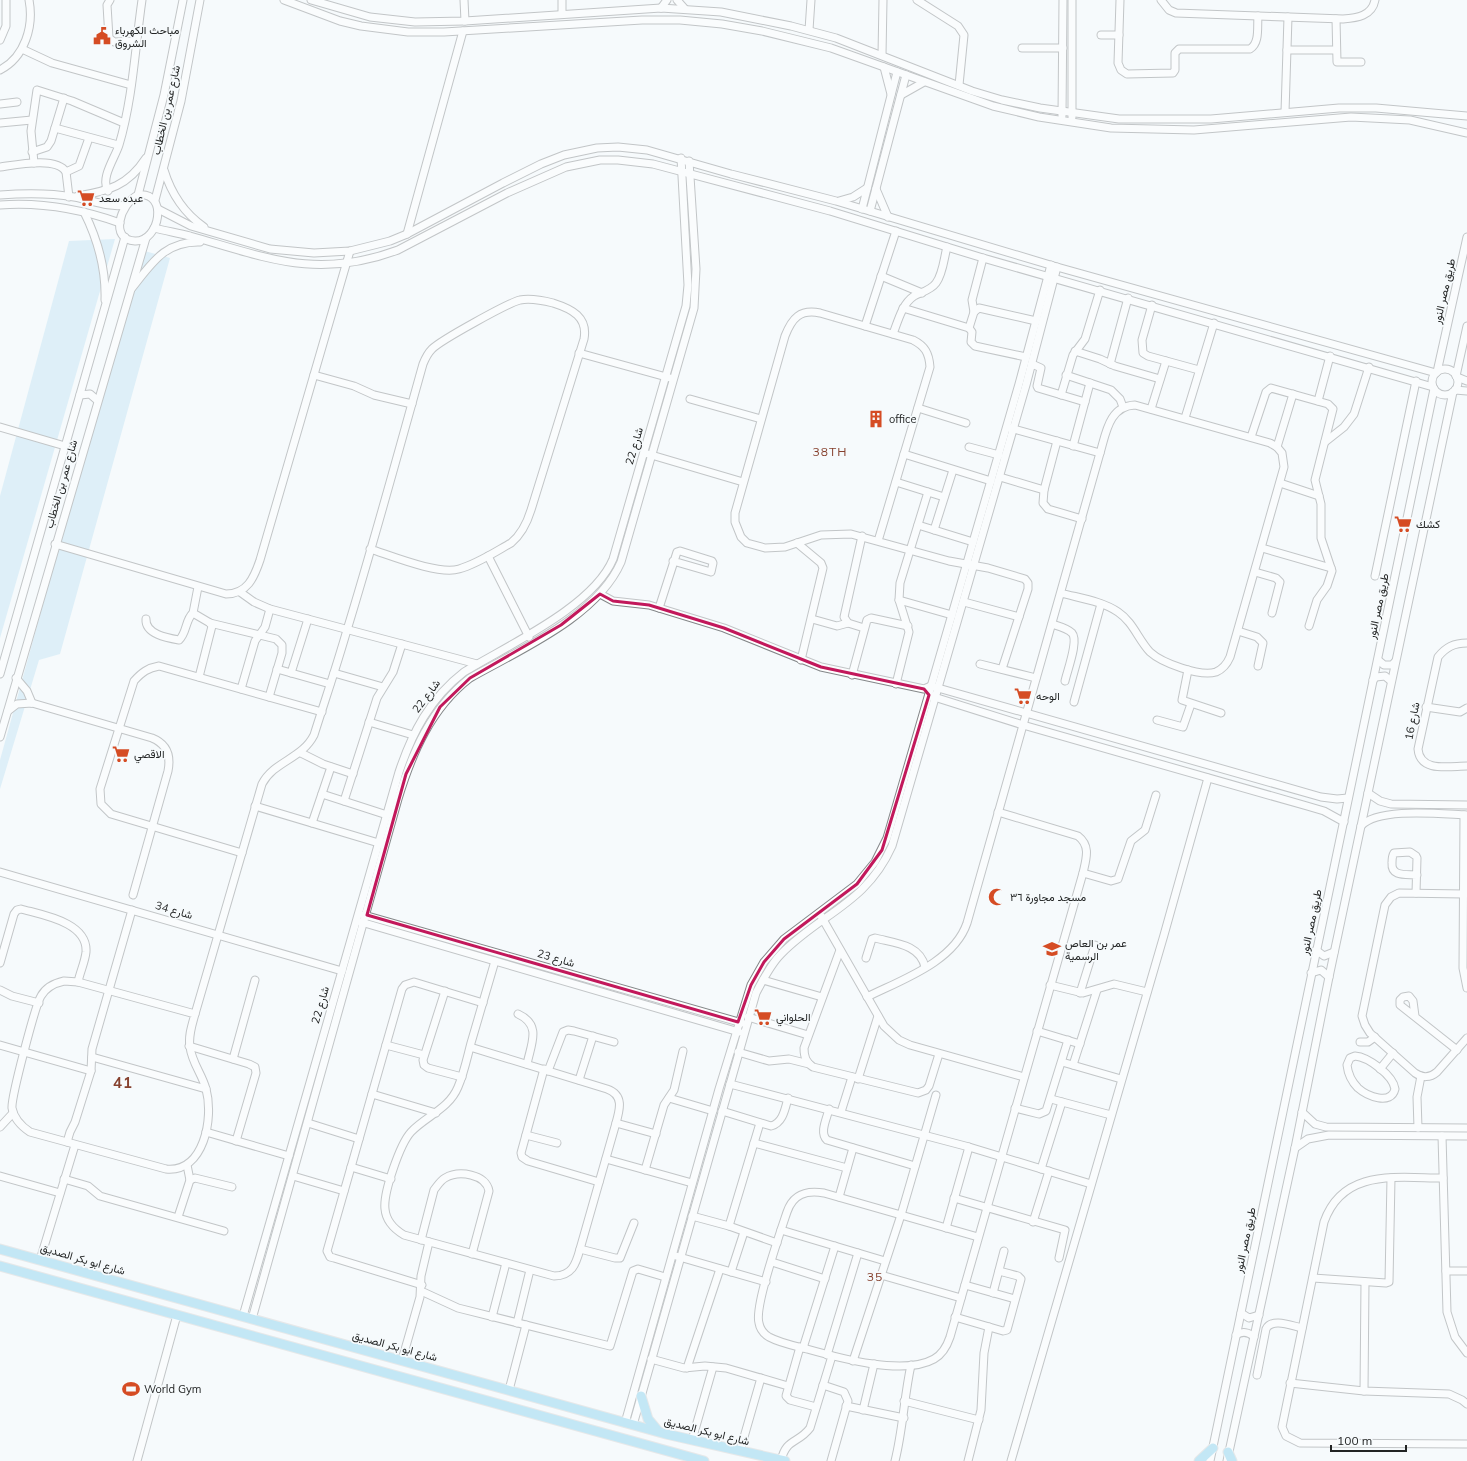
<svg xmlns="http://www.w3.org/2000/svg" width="1467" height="1461" font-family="Mulish,Vazirmatn,sans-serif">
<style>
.green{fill:#c0e3f4}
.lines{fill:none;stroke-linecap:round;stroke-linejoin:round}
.minor-casing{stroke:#848789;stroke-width:9}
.major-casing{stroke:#d3d3d3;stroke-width:11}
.minor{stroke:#fff;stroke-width:7}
.major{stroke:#86d1ee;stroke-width:9}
.marked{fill:none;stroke:#c2185b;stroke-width:3;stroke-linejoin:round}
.labels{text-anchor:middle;stroke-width:3.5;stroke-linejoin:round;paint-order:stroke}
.poi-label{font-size:11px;fill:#222424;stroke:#f6fafc;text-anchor:start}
.street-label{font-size:11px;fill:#222424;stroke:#f6fafc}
.neighbourhood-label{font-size:12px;letter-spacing:1px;fill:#86412e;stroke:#f6fafc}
.district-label{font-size:15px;font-weight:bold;letter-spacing:1px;fill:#86412e;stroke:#f6fafc}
</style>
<rect width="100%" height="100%" fill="#f6fafc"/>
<!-- green -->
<g class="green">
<path d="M115 239 0 638V496L69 241Z"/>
<path d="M141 250 170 258 60 654 39 660 0 789V760Z"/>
</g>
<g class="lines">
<!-- minor casing -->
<g class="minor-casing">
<g id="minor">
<path d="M110 0 107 5 109 38 114 42 136 41"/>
<path d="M284 0 340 21 361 26 408 32H444L642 20H680L722 24 762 31 831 48 993 106 1039 117 1111 128 1194 130 1351 117 1410 120 1467 133"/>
<path d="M311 0 370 17 415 22 465 21 661 8 721 12 791 26 836 38 972 91 1002 100 1040 108 1119 119H1211L1339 108H1376L1467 116"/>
<path d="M464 0 465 21"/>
<path d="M562 0V14"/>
<path d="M677 0 685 9"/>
<path d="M917 0 958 26 964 35 959 85"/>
<path d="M1120 0 1118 63 1121 70 1127 74 1173 73 1175 70V53L1179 49H1250C1260 43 1257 27 1258 16"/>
<path d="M1161 0 1169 10 1176 13 1343 19C1357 18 1372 16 1375 0"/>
<path d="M661 8 667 0"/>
<path d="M1336 19 1337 62H1361"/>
<path d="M809 30 811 0"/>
<path d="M1101 35H1119"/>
<path d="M0 40 6 26V0"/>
<path d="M1022 48H1063"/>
<path d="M22 49 52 63 131 85"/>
<path d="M1287 50H1336"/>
<path d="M882 55 883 0"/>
<path d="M884 67 891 94"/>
<path d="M0 70C25 57 34 26 29 0"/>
<path d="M901 95 924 82"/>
<path d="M0 104 17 102"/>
<path d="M1285 112 1288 17"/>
<path d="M1062 116 1063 0"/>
<path d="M1072 117V0"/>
<path d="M0 123 32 120"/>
<path d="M55 128 118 145"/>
<path d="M32 152 47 147 51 141 64 98"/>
<path d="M34 163 31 131 37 90 72 101 124 123"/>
<path d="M0 167C15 165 57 156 66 172L69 197"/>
<path d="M164 170C171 193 184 213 204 227"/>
<path d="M66 172 79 166 89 138"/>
<path d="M876 189 888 217"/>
<path d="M108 191C100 178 115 158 119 145 133 98 135 48 142 0"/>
<path d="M0 195C24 193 51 193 74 197 92 200 107 208 126 205"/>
<path d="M138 195 164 95 183 0"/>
<path d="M138 195C169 191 160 242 135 241 109 240 120 204 138 195Z"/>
<path d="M78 196C108 191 128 186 146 158"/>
<path d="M155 200 181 101 200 0"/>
<path d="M839 201 853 197 867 188"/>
<path d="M0 205C41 202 81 209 120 223"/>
<path d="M158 209 191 226 270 249 314 253 350 251 390 241 407 234 503 183 541 164 564 155 597 148 618 147 647 150 731 174 836 201 1057 267 1436 373"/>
<path d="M862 209 897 72"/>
<path d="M870 211 906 75"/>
<path d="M84 212C98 240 106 269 105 300"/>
<path d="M154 228C166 231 178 233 190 236 268 258 317 280 398 250L507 193 566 167 600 160H618L653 164 830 211 983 258 1433 387"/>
<path d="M407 234 463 31"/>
<path d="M881 276 922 293"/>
<path d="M132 288C152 263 165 241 200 242"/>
<path d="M1152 305 1142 340 1143 353 1148 356 1199 370"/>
<path d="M903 308 969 328 972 332 971 342 975 346 1026 357"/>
<path d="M974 312 972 300 983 258"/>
<path d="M865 326 896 231"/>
<path d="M969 328 974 312 979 308 1036 321"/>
<path d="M893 334C898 321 902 304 914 296 922 292 931 290 936 283 943 274 944 258 947 247"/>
<path d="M1075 351 1100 359 1115 366 1160 379"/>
<path d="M579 353 670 378"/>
<path d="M1032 364 1041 368 1037 386 1038 388 1085 402"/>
<path d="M1110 364 1128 298"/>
<circle cx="1445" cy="382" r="13"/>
<path d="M1437 372 1467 237"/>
<path d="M314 375 354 386 374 395 412 404"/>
<path d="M1066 375 1111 390 1120 399 1123 407"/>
<path d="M1456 376 1467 326"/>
<path d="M1457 377 1467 381"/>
<path d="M1455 390 1467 391"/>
<path d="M80 395 90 394 97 400"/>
<path d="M1061 395 1073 355 1085 339 1100 290"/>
<path d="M690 399 761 419"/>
<path d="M1318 401 1330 356"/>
<path d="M918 408 966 423"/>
<path d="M1151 409 1166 361"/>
<path d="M1185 418 1214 323"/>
<path d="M0 427 65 446"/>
<path d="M1010 428 1100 453"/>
<path d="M1251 437 1266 392 1271 388 1328 404 1333 409 1315 480 1321 504V538L1332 571 1327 586 1317 600 1309 626"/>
<path d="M1057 441 1044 490 1043 503 1048 509 1082 519"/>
<path d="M1325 442 1344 427 1354 414 1369 367"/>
<path d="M1073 446 1090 383"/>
<path d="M969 447 999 455"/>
<path d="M1277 447 1293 394"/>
<path d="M648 454 743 482"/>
<path d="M904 454 991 481"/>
<path d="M1000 477 1044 490"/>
<path d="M896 482 944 497"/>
<path d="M1280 483 1319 496"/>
<path d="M918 525 973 542"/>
<path d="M934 530 953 470"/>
<path d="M862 536 844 617 848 623 864 628"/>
<path d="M878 541 930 367C929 353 925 346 913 340L820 313C800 309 792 318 785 336L735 513V522L741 537 747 543 765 548 785 547 821 535 851 534 949 561 988 568 1025 579 1028 583V589L1002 669"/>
<path d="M797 543 821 563 823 568 801 660"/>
<path d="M55 544 226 594C247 594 254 578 260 560L350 251"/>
<path d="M1262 548 1331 568"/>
<path d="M488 556 529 637"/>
<path d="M1255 572 1276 578 1280 582 1272 613"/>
<path d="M1375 576 1416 381"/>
<path d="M198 587 193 613 210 623 212 626 199 677"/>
<path d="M240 592 254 602 270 609 477 664"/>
<path d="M600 594 613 601 649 605 724 628 821 667 924 689 931 686 1321 797 1337 799 1348 798"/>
<path d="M899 600 952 615"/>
<path d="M964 602 1019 617"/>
<path d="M659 608 677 552 680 551 712 561 713 563 711 572 673 561"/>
<path d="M146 619C145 634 167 638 179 640 187 633 185 620 193 613"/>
<path d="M812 619 837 626 848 623"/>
<path d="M210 623 276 639 282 645V653L269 697"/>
<path d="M1052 624C1058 626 1067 628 1072 633 1079 641 1067 671 1065 681"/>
<path d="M1238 631 1257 637 1263 643 1258 666"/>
<path d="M1467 643C1454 643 1446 647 1438 657L1418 749C1420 773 1450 766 1467 766"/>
<path d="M1378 660 1384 665H1392L1395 662"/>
<path d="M980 664 1036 678"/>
<path d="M277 669 330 684"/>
<path d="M1188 670 1182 700 1221 713"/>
<path d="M291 673 308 619"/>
<path d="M334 673 383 687"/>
<path d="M0 674 125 237"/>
<path d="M852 675 867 620 871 618 908 626"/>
<path d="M16 678 27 691 32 703"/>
<path d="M1373 680 1376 677 1385 676 1391 681"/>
<path d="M896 684 909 632 899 600 900 583 928 492"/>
<path d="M241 689 255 641 265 627 270 609"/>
<path d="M931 696 1023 725 1307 806 1324 811 1344 822"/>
<path d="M1074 702 1101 604"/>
<path d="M1426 707 1460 712 1467 708"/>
<path d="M8 711 17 704 32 703 152 738C167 744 171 756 168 771L133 895"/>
<path d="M1157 720 1183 727 1191 704"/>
<path d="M369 722 413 735"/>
<path d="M0 737 146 238"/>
<path d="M301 753 323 764 353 774"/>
<path d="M1368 793 1380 801 1391 804 1467 805"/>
<path d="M322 794 387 815"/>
<path d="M344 801 377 698 393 672 402 644"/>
<path d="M255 806 382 844"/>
<path d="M1464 815 1463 968 1467 988"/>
<path d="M312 823 331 767"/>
<path d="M1361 826C1378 807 1441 814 1467 815"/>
<path d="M242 853 111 814 101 804 100 789 134 681C142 672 148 668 159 666L322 712"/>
<path d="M0 872 342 971"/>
<path d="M1083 873 1111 881 1118 879 1131 841 1145 830 1156 795"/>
<path d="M1416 893 1417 858 1416 856 1410 852 1394 853C1392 856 1392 859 1392 863 1391 877 1406 874 1417 875"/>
<path d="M1464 894 1399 893 1391 897 1385 905 1362 1016 1365 1025 1370 1033 1415 1073C1422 1078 1430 1078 1437 1072L1467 1038"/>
<path d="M364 915 742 1023"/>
<path d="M821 916 884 1026 899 1040 910 1045 1024 1077"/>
<path d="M361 922 739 1032"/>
<path d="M840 950 804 1048C804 1057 806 1062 813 1067L918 1093 926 1090 929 1086 939 1054"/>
<path d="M1316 950 1324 956 1334 952"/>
<path d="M866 958 872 939 875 938C894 943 920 944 925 967"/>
<path d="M0 963 14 914 17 910 21 909C42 915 88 922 86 952 85 962 80 972 78 982"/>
<path d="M1311 973 1321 970 1329 977"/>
<path d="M763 980 822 997"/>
<path d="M64 981 78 982 195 1014C192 1025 188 1036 190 1047 192 1063 202 1074 206 1089 214 1118 204 1173 166 1169L30 1132C21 1126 14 1119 12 1108 11 1098 35 1006 41 996 46 987 55 983 64 981Z"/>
<path d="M1050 985 1083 993 1114 984 1147 992"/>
<path d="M0 990 12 996 39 1003"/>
<path d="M445 991 423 1060 424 1065 428 1068 462 1077"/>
<path d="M1080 993 1095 945"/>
<path d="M867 997C901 980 954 962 967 923L1100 453C1106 433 1109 406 1135 405L1270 443 1277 447 1282 453 1284 467 1230 657C1227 664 1223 669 1216 672 1200 677 1162 663 1150 652 1138 639 1133 622 1118 612 1102 601 1079 598 1061 593"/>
<path d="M195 1014 262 784C274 761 302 759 314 735 325 700 337 665 347 630 374 542 398 453 423 364 425 359 428 353 432 349 441 340 508 303 520 300 531 298 541 300 553 303 572 309 588 317 584 339L531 510C527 523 522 534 511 543 495 552 477 564 459 569 438 575 392 556 370 549"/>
<path d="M518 1014C542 1025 531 1044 527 1064"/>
<path d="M1415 1016 1413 1001 1409 996 1403 997 1400 1000V1005L1457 1050"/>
<path d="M748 1017 808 1035"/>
<path d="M1037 1031 1080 1044"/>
<path d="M1360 1042H1368L1375 1037"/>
<path d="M0 1045 91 1071"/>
<path d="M386 1045 424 1055"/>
<path d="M189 1046 249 1064 255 1067 256 1073 236 1141"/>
<path d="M470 1047 607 1089C624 1095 620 1109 616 1123L580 1249C576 1264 572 1276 554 1276L404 1235C394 1229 386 1221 385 1209 383 1193 400 1144 411 1132 426 1116 449 1109 458 1087 464 1073 467 1058 471 1043 479 1016 487 989 495 961"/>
<path d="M738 1052 769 1061 789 1059 809 1064"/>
<path d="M1355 1056C1368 1057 1393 1075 1395 1089 1391 1106 1367 1096 1358 1088 1352 1082 1348 1074 1347 1065L1350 1058Z"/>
<path d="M92 1057 206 1089"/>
<path d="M233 1059 255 980"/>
<path d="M1062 1062 1121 1079"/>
<path d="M1073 1065 1097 990"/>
<path d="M544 1069 521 1153 522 1157 528 1161 599 1182"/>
<path d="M1380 1069 1393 1053"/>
<path d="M548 1071 563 1032 568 1030 574 1031 614 1042"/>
<path d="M858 1079 878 1016"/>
<path d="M579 1080 593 1036"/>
<path d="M730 1084 969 1147 1091 1184"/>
<path d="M372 1094 436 1113"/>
<path d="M669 1098 713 1111"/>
<path d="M1051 1099 1111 1115"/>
<path d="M1015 1108 1039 1114 1046 1111 1068 1040"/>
<path d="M829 1109C827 1118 819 1133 827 1140L915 1166"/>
<path d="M722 1111 771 1126C783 1123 785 1109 788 1098"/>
<path d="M841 1112 852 1077"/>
<path d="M1302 1112 1315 1124 1326 1127 1467 1128"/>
<path d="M308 1123 359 1139"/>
<path d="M616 1123 656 1134"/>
<path d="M0 1127 13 1113"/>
<path d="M1418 1128 1417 1097 1421 1076"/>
<path d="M206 1132 289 1156"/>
<path d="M526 1135 557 1143"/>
<path d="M1442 1136 1447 1312 1455 1337 1467 1353"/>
<path d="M67 1142 70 1132 75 1122 91 1071 92 1049 132 910"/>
<path d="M754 1143 847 1168"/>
<path d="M1295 1148 1308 1139 1329 1135 1467 1136"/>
<path d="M606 1159 692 1183"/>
<path d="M351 1167 391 1179"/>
<path d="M1041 1169 1062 1102"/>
<path d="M645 1170 664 1105 674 1090 683 1051"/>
<path d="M0 1176 60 1193"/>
<path d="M293 1176 344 1191"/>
<path d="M1443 1178C1397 1178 1343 1168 1324 1222L1282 1427 1286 1436 1300 1443 1467 1444"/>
<path d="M64 1179 88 1186 100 1196 224 1231"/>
<path d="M190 1180 195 1178 232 1187"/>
<path d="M839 1197 853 1148"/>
<path d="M954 1198 1065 1230 1059 1258"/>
<path d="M692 1216 729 1226 777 1243"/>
<path d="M178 1217 190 1180 187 1165"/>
<path d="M1033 1222 1049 1171"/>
<path d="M729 1226 760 1123"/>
<path d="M946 1228 969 1147"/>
<path d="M781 1230 885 1261"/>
<path d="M978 1237 824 1193C806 1190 793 1194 787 1212 780 1233 754 1307 759 1323 760 1329 764 1334 769 1337 780 1343 795 1346 807 1349 839 1358 904 1376 934 1359 943 1354 947 1346 950 1337L1083 873C1086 859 1091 846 1078 836L998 812"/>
<path d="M421 1240 434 1190C438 1185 440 1181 445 1178 459 1170 486 1174 489 1191L472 1254"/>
<path d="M580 1249 615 1258H620L634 1223"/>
<path d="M676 1256 766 1282"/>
<path d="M40 1260 75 1145"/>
<path d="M772 1262 825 1279"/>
<path d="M1446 1271H1467"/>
<path d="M731 1272 744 1232"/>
<path d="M881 1275 961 1298"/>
<path d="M1313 1278 1386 1283 1389 1282 1391 1178"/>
<path d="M422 1285 334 1258 330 1257 327 1251 402 989 405 985 414 982 483 1003"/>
<path d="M965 1285 1015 1299"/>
<path d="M421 1291 458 1308 610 1346 633 1271 638 1269 665 1277"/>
<path d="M993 1293 1004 1251"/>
<path d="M1241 1313 1249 1318 1259 1315"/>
<path d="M243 1316 399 772C412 733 430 698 464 672 508 645 593 607 613 559L686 306 688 285 681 158"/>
<path d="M492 1317 506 1263"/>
<path d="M955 1317 1003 1331 1007 1330 1021 1279 1018 1276 999 1271"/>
<path d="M252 1319 398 799C412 753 431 708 470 678 519 650 597 617 621 562L694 308 696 269 689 161"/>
<path d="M517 1323 530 1270"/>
<path d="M1236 1335C1242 1331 1249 1332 1254 1337"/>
<path d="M800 1347 786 1396 790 1400 816 1407"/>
<path d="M803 1348 835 1246"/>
<path d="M827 1355 858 1253"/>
<path d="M651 1359 684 1368 705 1366 726 1368 788 1386"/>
<path d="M402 1360 420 1297 421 1276 429 1242"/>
<path d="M853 1361 901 1215 936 1095"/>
<path d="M687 1368 720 1269"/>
<path d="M1257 1375 1266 1329C1272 1317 1292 1326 1302 1328"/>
<path d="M1290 1383 1364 1391 1449 1394 1462 1400 1467 1404"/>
<path d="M823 1385 844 1392 848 1401 831 1461"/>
<path d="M509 1390 526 1325"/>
<path d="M1364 1391 1365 1282"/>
<path d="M904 1401 979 1420"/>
<path d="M846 1406 904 1418"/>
<path d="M863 1410 874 1364"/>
<path d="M625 1423 719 1089 751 985 764 962 784 939 857 884 875 862 887 838 1019 384 1051 265"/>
<path d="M633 1425 756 993C763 980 770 965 781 954 821 913 866 904 892 846L1026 385 1057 267"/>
<path d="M692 1440 713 1367"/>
<path d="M740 1451 761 1378"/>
<path d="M137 1461 177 1315"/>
<path d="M781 1461C786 1438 798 1444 810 1428L832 1356"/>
<path d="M895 1461C903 1429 904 1397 911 1365"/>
<path d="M968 1461 981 1410 984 1353 989 1327"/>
<path d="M1011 1461 1164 935 1208 778"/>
<path d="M1210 1461 1434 389"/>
<path d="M1227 1461 1295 1148 1329 977 1453 392"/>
</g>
</g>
<!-- major casing -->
<g class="major-casing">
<g id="major">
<path d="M0 1249 666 1434 785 1461"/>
<path d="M0 1266 704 1461"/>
<path d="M641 1396 648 1419 658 1431"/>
<path d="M1228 1452 1232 1461"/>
<path d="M1199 1461 1213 1448"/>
</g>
</g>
<!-- minor -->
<use href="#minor" class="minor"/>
<!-- major -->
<use href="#major" class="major"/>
</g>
<!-- marked area -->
<path d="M0 0H1467V1461H0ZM600 594 613 601 649 605 724 628 821 667 924 689 929 695 882 850 857 884 784 939 764 962 751 985 738 1022 367 915 406 774 440 707 470 678 561 625Z" fill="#f6fafc" fill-opacity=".55" fill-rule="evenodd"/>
<path class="marked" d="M600 594 613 601 649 605 724 628 821 667 924 689 929 695 882 850 857 884 784 939 764 962 751 985 738 1022 367 915 406 774 440 707 470 678 561 625Z"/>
<!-- icons -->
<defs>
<g id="civic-bare" transform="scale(1.38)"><path d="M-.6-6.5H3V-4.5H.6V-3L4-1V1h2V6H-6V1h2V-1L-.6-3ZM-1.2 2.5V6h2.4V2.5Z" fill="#d54c24" stroke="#f6fafc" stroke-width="2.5" paint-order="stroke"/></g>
<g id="supermarket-bare" transform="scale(1.38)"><path d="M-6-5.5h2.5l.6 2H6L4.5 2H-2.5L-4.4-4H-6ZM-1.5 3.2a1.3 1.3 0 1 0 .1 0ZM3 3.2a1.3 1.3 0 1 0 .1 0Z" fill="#d54c24" stroke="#f6fafc" stroke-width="2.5" paint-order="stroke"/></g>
<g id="building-bare" transform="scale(1.38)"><path d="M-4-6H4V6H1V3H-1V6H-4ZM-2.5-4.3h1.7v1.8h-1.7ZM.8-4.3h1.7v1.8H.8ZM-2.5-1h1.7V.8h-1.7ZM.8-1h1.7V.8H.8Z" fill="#d54c24" stroke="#f6fafc" stroke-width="2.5" paint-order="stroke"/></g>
<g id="mosque-bare" transform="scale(1.38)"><path d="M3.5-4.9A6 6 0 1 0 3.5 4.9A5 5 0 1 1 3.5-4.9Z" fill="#d54c24" stroke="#f6fafc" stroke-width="2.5" paint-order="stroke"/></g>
<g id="school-bare" transform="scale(1.38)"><path d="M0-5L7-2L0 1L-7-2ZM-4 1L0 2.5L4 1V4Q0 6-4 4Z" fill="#d54c24" stroke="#f6fafc" stroke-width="2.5" paint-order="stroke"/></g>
<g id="stadium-bare" transform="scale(1.38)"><path d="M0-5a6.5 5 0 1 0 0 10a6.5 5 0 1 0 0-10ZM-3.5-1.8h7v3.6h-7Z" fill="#d54c24" stroke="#f6fafc" stroke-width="2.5" paint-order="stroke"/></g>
</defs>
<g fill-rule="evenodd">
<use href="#civic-bare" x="102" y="36"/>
<use href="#supermarket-bare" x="86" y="198"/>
<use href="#building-bare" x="876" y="419"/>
<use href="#supermarket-bare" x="1403" y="524"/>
<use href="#supermarket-bare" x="1023" y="696"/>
<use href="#supermarket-bare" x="121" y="754"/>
<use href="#mosque-bare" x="997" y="897"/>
<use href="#school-bare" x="1052" y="949"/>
<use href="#supermarket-bare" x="763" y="1017"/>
<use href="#stadium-bare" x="131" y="1389"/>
</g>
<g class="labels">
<!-- poi labels -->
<g class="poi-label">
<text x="115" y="34">مباحث الكهرباء<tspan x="115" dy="13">الشروق</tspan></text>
<text x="99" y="202">عبده سعد</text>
<text x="889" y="423">office</text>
<text x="1416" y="528">كشك</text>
<text x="1036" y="700">الوحه</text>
<text x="134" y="758">الاقصي</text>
<text x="1010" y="901">مسجد مجاورة ٣٦</text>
<text x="1065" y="947">عمر بن العاص<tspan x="1065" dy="13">الرسمية</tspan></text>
<text x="776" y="1021">الحلواني</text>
<text x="144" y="1393">World Gym</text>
</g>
<!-- street labels -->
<g class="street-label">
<text transform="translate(166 110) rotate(-77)" y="4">شارع عمر بن الخطاب</text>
<text transform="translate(1444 291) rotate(-77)" y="4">طريق مصر النور</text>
<text transform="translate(634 446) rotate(-74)" y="4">شارع 22</text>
<text transform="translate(61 484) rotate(-74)" y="4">شارع عمر بن الخطاب</text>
<text transform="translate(1378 606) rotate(-78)" y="4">طريق مصر النور</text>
<text transform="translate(426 696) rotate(-53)" y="4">شارع 22</text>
<text transform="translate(1412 721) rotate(-79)" y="4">شارع 16</text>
<text transform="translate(174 910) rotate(16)" y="4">شارع 34</text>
<text transform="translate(1311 922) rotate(-78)" y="4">طريق مصر النور</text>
<text transform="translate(556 958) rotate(16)" y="4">شارع 23</text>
<text transform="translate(320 1005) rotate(-74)" y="4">شارع 22</text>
<text transform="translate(1245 1240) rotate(-78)" y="4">طريق مصر النور</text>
<text transform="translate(83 1259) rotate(16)" y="4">شارع ابو بكر الصديق</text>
<text transform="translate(395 1346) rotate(15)" y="4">شارع ابو بكر الصديق</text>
<text transform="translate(707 1431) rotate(14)" y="4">شارع ابو بكر الصديق</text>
</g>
<!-- neighbourhood labels -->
<g class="neighbourhood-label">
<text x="830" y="456">38TH</text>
<text x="875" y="1281">35</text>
</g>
<!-- district labels -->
<g class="district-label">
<text x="123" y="1088">41</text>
</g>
</g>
<!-- scale -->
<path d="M1331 1445v6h75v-6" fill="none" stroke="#222424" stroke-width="2"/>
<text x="1337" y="1445" font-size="12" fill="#222424" stroke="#f6fafc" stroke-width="3" paint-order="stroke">100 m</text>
</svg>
